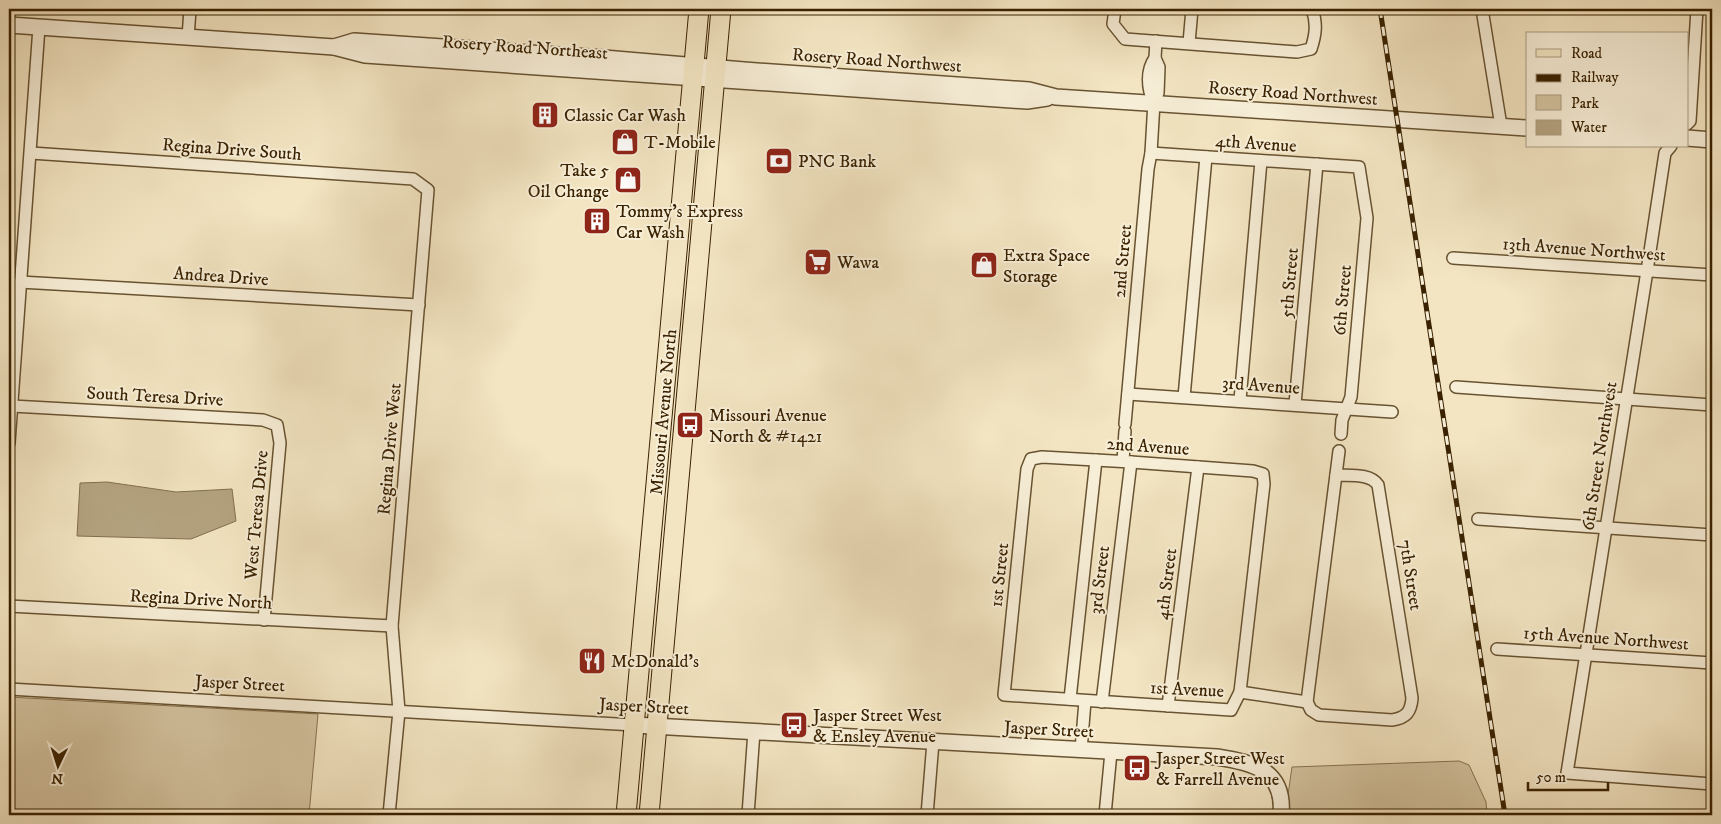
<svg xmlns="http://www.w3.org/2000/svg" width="1721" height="824" font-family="'IM FELL DW Pica',serif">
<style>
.green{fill:#d4c4a1;stroke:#877351}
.water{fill:#b4a380;stroke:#836f4d}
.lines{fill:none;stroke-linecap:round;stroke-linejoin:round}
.minor-casing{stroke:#685331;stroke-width:14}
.tertiary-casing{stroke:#685331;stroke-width:18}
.primary-casing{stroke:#3a2201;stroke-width:21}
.minor{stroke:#f7eed7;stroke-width:11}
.tertiary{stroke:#f7eed7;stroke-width:15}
.primary{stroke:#f3e5c2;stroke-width:19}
.rail-casing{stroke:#3a2201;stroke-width:5}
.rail{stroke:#f7eed7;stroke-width:3;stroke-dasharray:9;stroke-linecap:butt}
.labels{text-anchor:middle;stroke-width:4;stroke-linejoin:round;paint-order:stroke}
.street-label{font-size:18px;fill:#3a2201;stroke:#f7eed7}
.poi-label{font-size:18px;fill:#3a2201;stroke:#f7eed7;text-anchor:start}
</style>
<rect width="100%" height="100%" fill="#f3e5c2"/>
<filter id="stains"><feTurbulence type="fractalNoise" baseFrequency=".004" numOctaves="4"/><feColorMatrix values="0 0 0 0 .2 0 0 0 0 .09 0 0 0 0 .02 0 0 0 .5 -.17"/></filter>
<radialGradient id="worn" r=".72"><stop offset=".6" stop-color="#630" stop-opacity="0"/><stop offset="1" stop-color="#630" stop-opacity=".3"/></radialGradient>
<!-- green -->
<g class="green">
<path d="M9 697 318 714 309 815H9Z"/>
<path d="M1459 761 1469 765 1486 802 1487 815H1288V795L1292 767Z"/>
</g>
<!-- water -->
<path class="water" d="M107 482 176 492 232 489 236 521 191 539 77 536 80 483Z"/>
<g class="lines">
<!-- minor casing -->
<g class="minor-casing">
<g id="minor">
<path d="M1115 9 1113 24 1125 39 1297 52 1311 49C1316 34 1317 23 1312 9"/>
<path d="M1482 9 1501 126"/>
<path d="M188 38 190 9"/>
<path d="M1189 43 1192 9"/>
<path d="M1154 102C1147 89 1146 70 1155 58"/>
<path d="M1687 124 1690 121 1697 9"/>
<path d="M1671 146 1665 153 1647 271 1567 773 1712 784"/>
<path d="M31 153 413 179 428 190 392 626 399 711 389 815"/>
<path d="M1151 153 1359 167 1367 218 1351 397 1342 420 1341 434"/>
<path d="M1453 258 1712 275"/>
<path d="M20 282 419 305"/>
<path d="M1456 387 1712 405"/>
<path d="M1128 394 1392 412"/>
<path d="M1184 397 1206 157"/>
<path d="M1240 400 1261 161"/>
<path d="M1295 404 1317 164"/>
<path d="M12 406 263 420 277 425 280 443 264 620"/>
<path d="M1125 424 1148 169 1151 153 1154 102 1158 93 1159 67 1155 58 1156 41"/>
<path d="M9 443 39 27"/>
<path d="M1042 457 1131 462 1253 471 1263 474 1264 484 1240 692 1231 710 1004 695 1027 469 1031 459Z"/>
<path d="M1123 461 1125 431"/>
<path d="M1478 519 1712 535"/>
<path d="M9 606 392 626"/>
<path d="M1497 649 1712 663"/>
<path d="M9 689 634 725"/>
<path d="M1240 692 1307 702 1311 710 1319 715 1392 720C1406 718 1411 712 1412 698L1378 485C1370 473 1350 476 1336 475"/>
<path d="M1070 699 1096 460"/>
<path d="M1102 702 1131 462"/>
<path d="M1307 702 1339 451"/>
<path d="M1168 706 1198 467"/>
<path d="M1081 750 1085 701"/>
<path d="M748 815 754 731"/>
<path d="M927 815 933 742"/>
<path d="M1105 815 1111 752"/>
</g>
</g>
<!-- tertiary casing -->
<g class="tertiary-casing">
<g id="tertiary">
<path d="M9 25 334 47 365 55 1027 101 1047 98"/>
<path d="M334 47 354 41 604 58 744 70 1029 90 1056 97 1527 128"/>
<path d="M1687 138 1712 140"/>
<path d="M634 725 1217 757C1254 763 1285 770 1281 815"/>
</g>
</g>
<!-- primary casing -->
<g class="primary-casing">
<g id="primary">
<path d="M626 815 699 9"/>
<path d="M649 815 721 9"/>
</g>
</g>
<!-- minor -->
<use href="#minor" class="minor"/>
<!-- tertiary -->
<use href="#tertiary" class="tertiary"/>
<!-- primary -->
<use href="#primary" class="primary"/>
<!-- rail casing -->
<g class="rail-casing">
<path id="rail" d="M1380 9 1505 815"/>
</g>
<!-- rail -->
<use href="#rail" class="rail"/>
</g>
<!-- icons -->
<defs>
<g id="building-square" transform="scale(1.4375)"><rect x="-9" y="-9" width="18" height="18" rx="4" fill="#8f2418" stroke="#f7eed7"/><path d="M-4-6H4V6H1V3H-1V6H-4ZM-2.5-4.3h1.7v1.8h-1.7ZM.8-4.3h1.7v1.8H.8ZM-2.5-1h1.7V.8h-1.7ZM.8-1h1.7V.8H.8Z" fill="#fff"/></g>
<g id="shop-square" transform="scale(1.4375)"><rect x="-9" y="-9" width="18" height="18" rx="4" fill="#8f2418" stroke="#f7eed7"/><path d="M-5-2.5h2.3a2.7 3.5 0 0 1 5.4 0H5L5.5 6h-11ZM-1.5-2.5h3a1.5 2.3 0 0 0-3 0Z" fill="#fff"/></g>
<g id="bank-square" transform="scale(1.4375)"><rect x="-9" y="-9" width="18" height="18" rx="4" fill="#8f2418" stroke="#f7eed7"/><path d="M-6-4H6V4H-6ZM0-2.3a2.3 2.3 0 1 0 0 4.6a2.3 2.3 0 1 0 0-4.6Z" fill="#fff"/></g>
<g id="supermarket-square" transform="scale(1.4375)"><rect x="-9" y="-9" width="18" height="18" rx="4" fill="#8f2418" stroke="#f7eed7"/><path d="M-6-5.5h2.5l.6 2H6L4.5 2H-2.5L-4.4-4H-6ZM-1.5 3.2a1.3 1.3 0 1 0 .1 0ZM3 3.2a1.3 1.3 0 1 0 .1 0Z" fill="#fff"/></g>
<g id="bus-square" transform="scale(1.4375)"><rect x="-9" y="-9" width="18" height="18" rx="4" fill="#8f2418" stroke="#f7eed7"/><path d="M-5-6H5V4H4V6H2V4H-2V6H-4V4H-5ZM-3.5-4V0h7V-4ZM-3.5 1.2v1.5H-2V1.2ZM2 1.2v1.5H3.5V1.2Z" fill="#fff"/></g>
<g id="restaurant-square" transform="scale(1.4375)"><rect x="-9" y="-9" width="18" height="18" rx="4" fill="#8f2418" stroke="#f7eed7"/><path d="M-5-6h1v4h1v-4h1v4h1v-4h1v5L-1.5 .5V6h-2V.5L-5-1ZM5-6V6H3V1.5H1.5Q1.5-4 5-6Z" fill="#fff"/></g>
</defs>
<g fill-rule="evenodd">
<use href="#building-square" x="545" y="115"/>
<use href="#shop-square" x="625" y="142"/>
<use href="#bank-square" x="779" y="161"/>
<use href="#shop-square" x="628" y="180"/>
<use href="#building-square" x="597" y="221"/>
<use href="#supermarket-square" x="818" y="262"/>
<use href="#shop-square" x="984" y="265"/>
<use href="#bus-square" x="690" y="425"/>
<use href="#restaurant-square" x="592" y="661"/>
<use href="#bus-square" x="794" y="725"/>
<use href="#bus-square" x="1137" y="768"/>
</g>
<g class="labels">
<!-- street labels -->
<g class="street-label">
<text transform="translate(525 47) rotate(4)" y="6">Rosery Road Northeast</text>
<text transform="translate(877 60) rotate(4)" y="6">Rosery Road Northwest</text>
<text transform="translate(1293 93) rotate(4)" y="6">Rosery Road Northwest</text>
<text transform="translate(1256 143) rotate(4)" y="6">4th Avenue</text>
<text transform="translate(232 149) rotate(4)" y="6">Regina Drive South</text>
<text transform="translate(1584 249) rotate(4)" y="6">13th Avenue Northwest</text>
<text transform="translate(1122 261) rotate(-85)" y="6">2nd Street</text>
<text transform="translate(221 276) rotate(4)" y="6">Andrea Drive</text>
<text transform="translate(1289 283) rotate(-85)" y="6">5th Street</text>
<text transform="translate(1342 300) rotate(-85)" y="6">6th Street</text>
<text transform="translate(1261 385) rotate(4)" y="6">3rd Avenue</text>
<text transform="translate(155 396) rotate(3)" y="6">South Teresa Drive</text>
<text transform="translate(663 412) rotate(-85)" y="6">Missouri Avenue North</text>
<text transform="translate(1148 446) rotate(4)" y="6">2nd Avenue</text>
<text transform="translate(389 449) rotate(-85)" y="6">Regina Drive West</text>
<text transform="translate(1599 456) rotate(-81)" y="6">6th Street Northwest</text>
<text transform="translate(256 515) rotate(-85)" y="6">West Teresa Drive</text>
<text transform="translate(999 575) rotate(-84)" y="6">1st Street</text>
<text transform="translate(1411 575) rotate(81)" y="6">7th Street</text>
<text transform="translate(1099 580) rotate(-83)" y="6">3rd Street</text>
<text transform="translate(1166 584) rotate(-83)" y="6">4th Street</text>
<text transform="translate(201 599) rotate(3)" y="6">Regina Drive North</text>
<text transform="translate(1606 638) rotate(4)" y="6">15th Avenue Northwest</text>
<text transform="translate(240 683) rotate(3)" y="6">Jasper Street</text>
<text transform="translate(1187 689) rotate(3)" y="6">1st Avenue</text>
<text transform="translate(644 706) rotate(3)" y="6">Jasper Street</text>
<text transform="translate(1049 729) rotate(3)" y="6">Jasper Street</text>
</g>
<!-- poi labels -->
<g class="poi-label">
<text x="564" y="121">Classic Car Wash</text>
<text x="644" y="148">T-Mobile</text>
<text x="798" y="167">PNC Bank</text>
<text x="609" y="176" text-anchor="end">Take 5<tspan x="609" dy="21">Oil Change</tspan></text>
<text x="616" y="217">Tommy's Express<tspan x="616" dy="21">Car Wash</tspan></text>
<text x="1003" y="261">Extra Space<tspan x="1003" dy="21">Storage</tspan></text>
<text x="837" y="268">Wawa</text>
<text x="709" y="421">Missouri Avenue<tspan x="709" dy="21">North &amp; #1421</tspan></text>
<text x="611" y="667">McDonald's</text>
<text x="813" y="721">Jasper Street West<tspan x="813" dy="21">&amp; Ensley Avenue</tspan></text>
<text x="1156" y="764">Jasper Street West<tspan x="1156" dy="21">&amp; Farrell Avenue</tspan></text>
</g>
</g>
<!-- margin -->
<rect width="1721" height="824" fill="none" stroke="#f3e5c2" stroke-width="30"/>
<rect x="10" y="10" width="1701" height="804" fill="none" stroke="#3a2201" stroke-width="2.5"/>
<rect x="15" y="15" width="1691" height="794" fill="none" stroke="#3a2201"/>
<!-- legend -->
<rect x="1526" y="32" width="162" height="115" fill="#f7eed7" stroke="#ab9c81"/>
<rect x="1536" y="49" width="25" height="8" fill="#f3e5c2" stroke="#ab9c81"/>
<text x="1571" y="58" font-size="15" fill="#3a2201">Road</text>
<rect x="1536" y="74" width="25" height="8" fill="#3a2201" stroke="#ab9c81"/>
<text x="1571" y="82" font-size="15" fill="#3a2201">Railway</text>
<rect x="1536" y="95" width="25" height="15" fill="#d4c4a1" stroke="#ab9c81"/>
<text x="1571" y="108" font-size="15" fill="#3a2201">Park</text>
<rect x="1536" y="120" width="25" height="15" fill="#b4a380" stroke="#ab9c81"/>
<text x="1571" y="132" font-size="15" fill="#3a2201">Water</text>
<!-- north arrow -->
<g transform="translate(58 766) rotate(184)" stroke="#f7eed7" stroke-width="4" paint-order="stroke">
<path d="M0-4L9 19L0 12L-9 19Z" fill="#3a2201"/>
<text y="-8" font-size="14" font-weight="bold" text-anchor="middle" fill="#3a2201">N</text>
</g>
<!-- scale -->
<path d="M1528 782v8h80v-8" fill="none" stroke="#3a2201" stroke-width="2.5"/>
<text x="1536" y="782" font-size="15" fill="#3a2201" stroke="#f7eed7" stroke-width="4" paint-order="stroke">50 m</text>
<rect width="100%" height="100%" filter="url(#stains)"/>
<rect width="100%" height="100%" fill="url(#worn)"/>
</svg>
